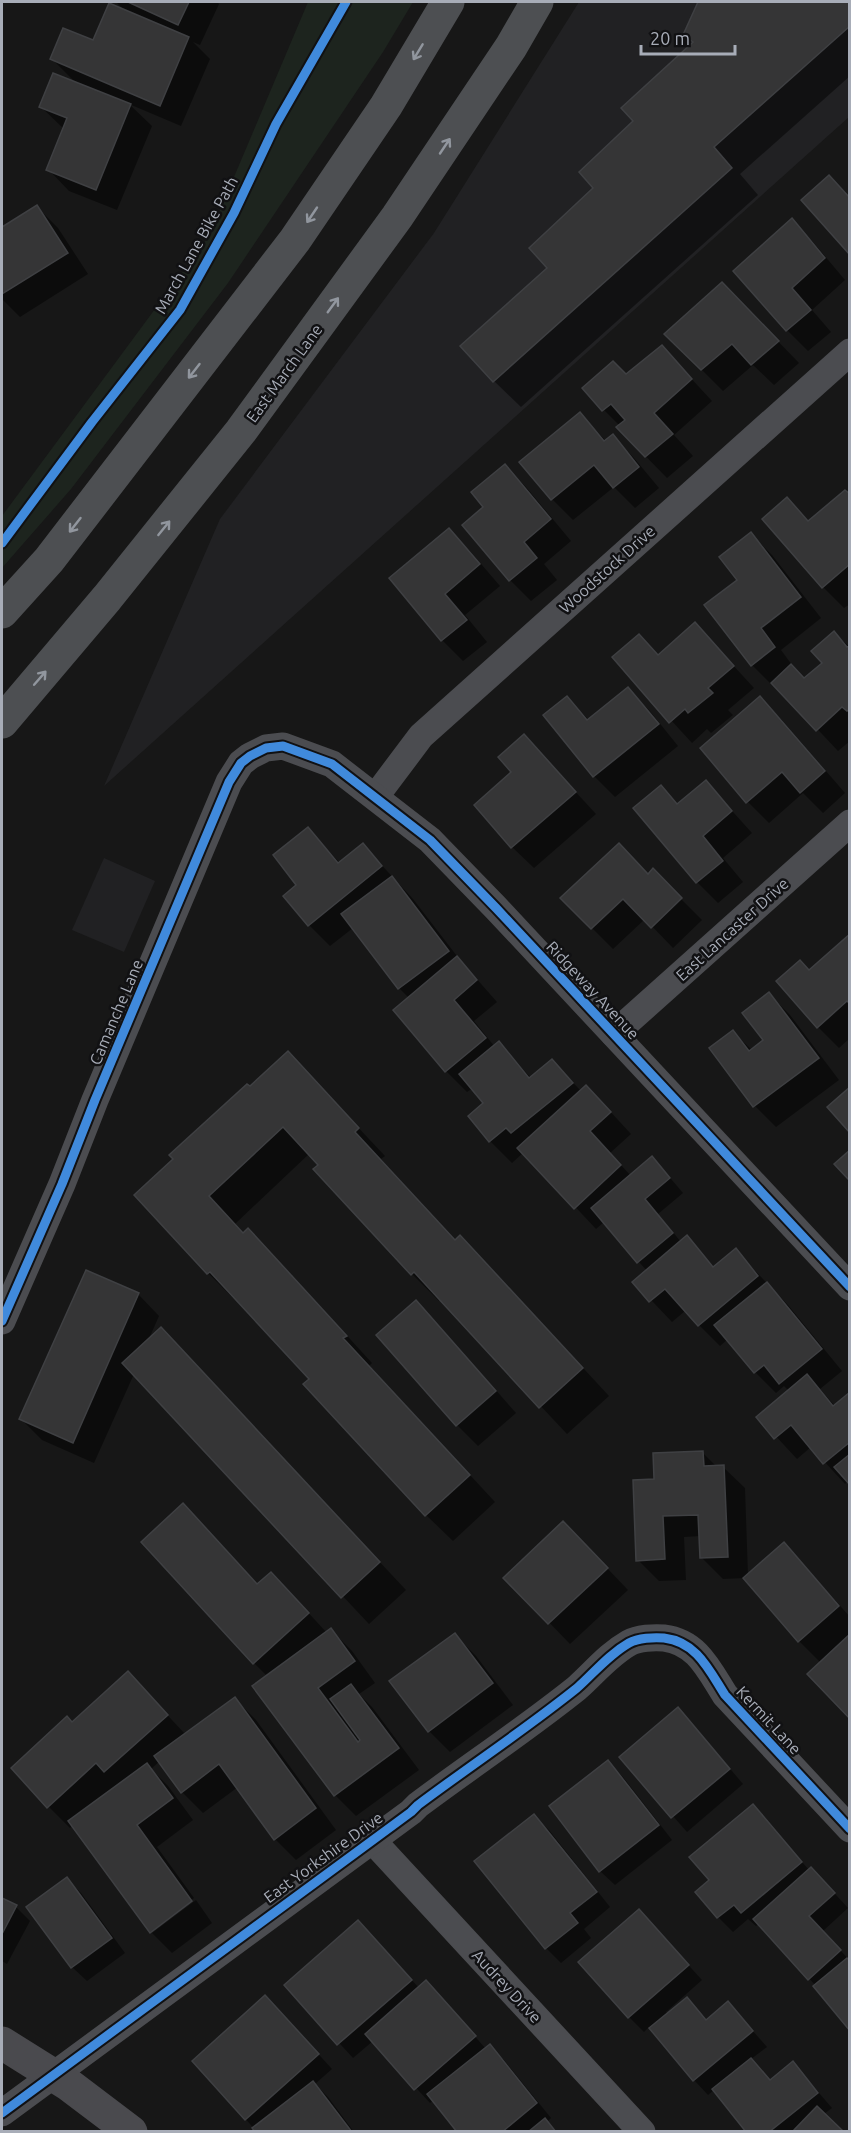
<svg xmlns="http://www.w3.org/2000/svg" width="851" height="2133" font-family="Ubuntu,sans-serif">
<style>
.built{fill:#212123}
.green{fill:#1d241e}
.shadow{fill:#0007}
.building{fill:#353536;stroke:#3f4043;stroke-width:1.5}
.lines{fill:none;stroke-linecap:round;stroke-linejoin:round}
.street{stroke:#4b4c50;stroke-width:27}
.secondary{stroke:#4a4a4e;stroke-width:33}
.primary{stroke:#4d4f52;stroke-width:33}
.cycleway-casing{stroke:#111113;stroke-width:13}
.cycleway{stroke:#408adc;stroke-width:9}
.oneway{stroke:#91969e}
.labels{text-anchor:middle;stroke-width:5;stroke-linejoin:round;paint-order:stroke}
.street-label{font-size:16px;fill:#a8adb8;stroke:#111113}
</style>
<rect width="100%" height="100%" fill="#171717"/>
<!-- built -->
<g class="built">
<path d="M579 2H849V117L104 786 220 519 434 233Z"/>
<path d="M104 858 155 881 124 952 72 930Z"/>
</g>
<!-- green -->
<path class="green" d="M308 2H413L383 52 228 283 71 489 2 568V516L209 236Z"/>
<!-- shadow -->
<g class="shadow">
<path d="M116 2H217L219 4 200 45 193 42 210 59 181 126 129 104 152 126 117 210 69 191 48 169 64 129 40 106 76 83 52 59 94 42 126 12Z"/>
<path d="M700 2H850V76L740 174 758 195 521 407 494 381 549 269 596 188 635 121 693 43 685 35Z"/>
<path d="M37 207 58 228 88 274 20 317 2 299V225L4 227Z"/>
<path d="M792 221 813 242 845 280 812 310 831 332 808 351 787 330Z"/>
<path d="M743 305 799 363 774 385 753 365 723 391 687 355Z"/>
<path d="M662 347 712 401 674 435 693 456 667 478 618 428 620 426 604 410 626 376Z"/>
<path d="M580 414 607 442 613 436 634 458 659 488 635 508 614 487 573 520 552 499 521 462Z"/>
<path d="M505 466 526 487 571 541 544 564 557 580 531 601 510 580 485 507Z"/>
<path d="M850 496V604L844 608 823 587 787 499 810 522Z"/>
<path d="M449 530 470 551 500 586 465 615 487 642 463 661 442 640 391 579Z"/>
<path d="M751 534 772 555 821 618 781 650 795 669 804 680 825 664 834 633 850 647V741L838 751 775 684 773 686 752 665 739 580Z"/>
<path d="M695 624 754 688 728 710 733 715 711 733 707 729 692 743 614 658 639 636 659 656Z"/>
<path d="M628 689 649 710 678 746 615 797 594 776 545 716 567 698 589 720Z"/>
<path d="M760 698 781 719 845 793 823 813 803 793 769 823 748 802Z"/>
<path d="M524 736 596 814 534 868 512 847 513 772Z"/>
<path d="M706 782 752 833 723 858 743 882 718 903 697 882 661 787 678 805Z"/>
<path d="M308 829 340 863 363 845 413 899 460 960 497 1002 474 1021 495 1047 499 1043 531 1078 552 1061 581 1091 607 1108 631 1134 610 1153 631 1176 652 1158 666 1173 683 1193 658 1214 681 1242 687 1237 715 1268 735 1250 788 1305 842 1371 820 1389 835 1406 850 1394V1483L848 1481 845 1484 811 1447 797 1459 758 1417 789 1391 784 1386 776 1393 755 1372 728 1339 720 1346 685 1311 672 1322 634 1282 647 1271 604 1222 596 1229 524 1152 512 1163 490 1141 470 1116 485 1103 473 1088 467 1092 446 1071 395 1010 409 998 399 988 353 928 330 946 309 925 285 896 298 885Z"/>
<path d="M648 875 674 892 702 920 673 948 645 919 613 949 562 898Z"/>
<path d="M850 936V1038L839 1048 818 1027 810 971Z"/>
<path d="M769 994 790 1015 839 1080 776 1127 755 1106 711 1048 733 1032 752 1050 765 1041Z"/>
<path d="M288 1053 385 1156 381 1159 456 1241 487 1264 609 1396 567 1434 440 1299 439 1301 412 1274 315 1170 320 1165 310 1153 235 1224 244 1234 248 1230 275 1257 372 1363 369 1366 495 1502 453 1541 426 1515 311 1379 237 1298 235 1300 208 1273 136 1195Z"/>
<path d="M138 1294 159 1316 148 1341 161 1329 406 1590 369 1624 134 1374 94 1463 42 1440 21 1419Z"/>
<path d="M416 1302 437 1323 516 1413 478 1446 457 1425 378 1335Z"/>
<path d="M702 1452 717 1467H723L745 1488 748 1575 784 1545 805 1566 850 1617V1717L821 1663 799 1641 745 1578 723 1579 702 1558 701 1536 684 1537 686 1580 659 1581 638 1560 656 1481Z"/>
<path d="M585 1545 628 1590 570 1644 506 1578Z"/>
<path d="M258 1585 292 1595 327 1633 331 1630 352 1651 375 1683 359 1694 372 1707 419 1770 356 1816 335 1795 268 1677 254 1663Z"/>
<path d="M455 1635 476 1656 513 1705 450 1752 429 1731Z"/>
<path d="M128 1673 186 1735 235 1699 256 1720 336 1830 296 1860 275 1839 238 1787 203 1813 182 1792 160 1761 151 1769 168 1786 193 1820 157 1847 194 1898 152 1929V1933L196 1900 212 1923 172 1953 151 1932 73 1825 70 1828 49 1807 73 1724Z"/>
<path d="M692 1724 743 1784 687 1832 621 1757Z"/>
<path d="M608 1762 623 1777 672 1840 615 1885 600 1871Z"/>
<path d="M753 1806 809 1870 825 1883 848 1908 823 1931 850 1961 816 1986 759 1924 756 1926 748 1919 733 1932 718 1917 711 1881Z"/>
<path d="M534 1816 549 1830 610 1907 584 1929 591 1938 561 1963 546 1948 477 1861Z"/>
<path d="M67 1879 81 1893 125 1953 87 1981 72 1967Z"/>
<path d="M2 1899 16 1907 30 1921 7 1964 2 1961Z"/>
<path d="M639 1911 702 1980 666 2012 668 2014 687 1999 707 2020 728 2003 767 2047 751 2059 771 2081 793 2063 832 2108 824 2114 842 2132H748L714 2090 708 2095 694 2080 649 2027 644 2032 629 2017 581 1962Z"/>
<path d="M373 1937 419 1988 440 1997 486 2049 490 2046 504 2060 551 2118 547 2122 557 2132H459L434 2100 430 2103 373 2041 353 2058 286 1985Z"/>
<path d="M279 2011 332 2069 315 2084 328 2097 354 2132H257L194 2061Z"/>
</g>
<!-- building -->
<g class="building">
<path d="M128 2H189L178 25Z"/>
<path d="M698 2H850V26L714 147 732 168 493 382 460 346 547 268 529 248 593 188 579 172 633 121 621 108 693 42 683 35Z"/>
<path d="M109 3 189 37 160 106 50 59 63 28 93 40Z"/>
<path d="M53 73 131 104 96 190 46 170 67 118 39 107Z"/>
<path d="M829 175 850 198V255L801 200Z"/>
<path d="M37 205 68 253 2 294V227Z"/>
<path d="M792 218 825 258 792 288 811 310 786 331 733 271Z"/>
<path d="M722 282 779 341 751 365 732 344 701 370 664 334Z"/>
<path d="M662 345 692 379 654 413 673 434 645 457 616 427 625 420 611 404 602 411 582 388 613 361 626 374Z"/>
<path d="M580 412 604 441 613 434 639 467 613 488 594 465 551 500 519 462Z"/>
<path d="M505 464 551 519 524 542 537 558 509 581 462 525 483 507 471 492Z"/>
<path d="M845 490 850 494V564L822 588 762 519 787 497 808 521Z"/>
<path d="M449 528 480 564 445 594 467 620 441 641 389 578Z"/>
<path d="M751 532 801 597 761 628 775 647 751 666 704 605 737 580 719 557Z"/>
<path d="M695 622 734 666 708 688 713 693 688 713 685 709 669 723 612 657 639 634 658 655Z"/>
<path d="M834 631 847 647 850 646V709L847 711 842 707 816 731 771 683 791 664 804 678 822 663 811 651Z"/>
<path d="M628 687 659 724 593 777 543 715 567 696 587 720Z"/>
<path d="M760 696 825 771 800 793 782 772 746 803 700 748Z"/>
<path d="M524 734 576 792 511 848 474 805 511 772 498 757Z"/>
<path d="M706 780 732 811 703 836 723 861 696 883 633 808 661 785 677 804Z"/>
<path d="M308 827 338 863 363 843 382 866 308 926 283 896 296 885 273 855Z"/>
<path d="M619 843 648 874 653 868 682 898 651 928 623 899 591 929 560 898Z"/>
<path d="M392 876 449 951 398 989 341 914Z"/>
<path d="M850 934V1004L847 1001 817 1028 776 981 800 960 809 970Z"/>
<path d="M457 956 477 980 454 1000 486 1038 445 1072 393 1010Z"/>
<path d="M769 992 819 1058 753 1107 709 1048 733 1030 749 1051 763 1040 742 1013Z"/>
<path d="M499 1041 529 1078 552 1059 573 1083 511 1133 506 1128 489 1142 468 1116 483 1103 459 1074Z"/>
<path d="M288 1051 359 1128 355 1132 455 1240 460 1235 583 1368 539 1408 414 1272 411 1275 313 1169 318 1165 283 1127 209 1196 243 1233 248 1228 347 1336 343 1338 470 1475 425 1516 303 1384 309 1379 210 1272 207 1274 134 1195 173 1159 169 1155 247 1084 250 1086Z"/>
<path d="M586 1085 611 1112 590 1131 621 1165 574 1209 517 1148Z"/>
<path d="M850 1087V1133L827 1107Z"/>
<path d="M850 1150V1181L834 1164Z"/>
<path d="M652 1156 670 1178 645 1199 673 1233 637 1263 591 1208Z"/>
<path d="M687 1235 713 1267 736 1248 758 1276 698 1326 665 1289 649 1302 632 1282Z"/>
<path d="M86 1270 139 1293 73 1443 19 1419Z"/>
<path d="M767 1282 822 1349 779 1384 764 1365 754 1373 714 1325Z"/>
<path d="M416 1300 496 1391 456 1426 376 1335Z"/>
<path d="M161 1327 380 1562 341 1598 122 1363Z"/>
<path d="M807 1374 833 1406 850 1392V1442L823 1464 791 1425 774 1439 756 1417Z"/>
<path d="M703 1451 704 1466 724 1465 728 1557 700 1558 698 1515 663 1516 665 1559 636 1561 633 1480 654 1479 653 1453Z"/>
<path d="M850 1454V1485L834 1467Z"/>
<path d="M183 1503 257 1584 271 1572 309 1613 253 1664 141 1542Z"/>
<path d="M563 1521 608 1568 548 1624 503 1578Z"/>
<path d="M784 1542 839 1606 798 1642 743 1578Z"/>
<path d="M331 1628 355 1661 318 1688 358 1742 360 1740 330 1699 351 1684 399 1748 334 1796 252 1686Z"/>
<path d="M455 1633 493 1683 428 1732 389 1681Z"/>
<path d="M850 1634V1719L807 1674Z"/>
<path d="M128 1671 168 1715 104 1772 96 1763 47 1808 11 1768 67 1716 72 1722Z"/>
<path d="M235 1697 316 1808 274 1840 219 1764 181 1793 154 1756Z"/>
<path d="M678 1707 730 1769 671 1818 619 1757Z"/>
<path d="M608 1760 659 1825 599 1872 549 1806Z"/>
<path d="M147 1763 173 1798 137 1825 192 1901 150 1933 68 1821Z"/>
<path d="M753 1804 802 1862 741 1913 734 1905 717 1918 695 1892 709 1880 689 1857Z"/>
<path d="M534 1814 597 1892 570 1913 578 1923 545 1949 474 1861Z"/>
<path d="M811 1867 835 1893 809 1916 841 1950 808 1980 753 1919Z"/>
<path d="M67 1877 112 1938 71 1968 26 1907Z"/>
<path d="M2 1898 17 1905 2 1934Z"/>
<path d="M639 1909 689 1965 628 2018 578 1962Z"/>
<path d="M358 1920 412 1980 337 2045 284 1985Z"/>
<path d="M847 1958 850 1961V2031L813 1986Z"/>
<path d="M426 1980 476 2036 414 2090 365 2034Z"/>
<path d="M265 1995 319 2054 245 2120 192 2061Z"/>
<path d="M687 1997 706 2020 728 2001 753 2031 693 2081 649 2028Z"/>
<path d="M490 2044 537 2103 502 2132H457L427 2094Z"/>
<path d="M751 2058 770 2080 793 2061 818 2093 769 2132H746L712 2089Z"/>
<path d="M313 2081 352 2132H255L252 2128Z"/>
<path d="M817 2106 844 2132H795L794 2130Z"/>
<path d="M545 2118 556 2132H528Z"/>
</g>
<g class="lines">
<!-- street -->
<g class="street">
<path d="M376 796 421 736 850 352"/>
<path d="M614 1034 850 823"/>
<path d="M2 1321 62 1184 95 1100 229 782 241 763 250 756 266 748 283 746 332 764 430 840 496 908 850 1287"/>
<path d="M372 1840 642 2132"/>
<path d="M2 2113 411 1812 418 1805C470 1766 526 1729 577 1688 594 1673 608 1655 629 1643 638 1638 654 1637 664 1638 697 1642 709 1670 725 1695L850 1829"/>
</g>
<!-- secondary -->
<path class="secondary" d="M2 2043 69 2085 131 2132"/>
<!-- primary -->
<g class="primary">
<path d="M2 612 49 560 295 240 386 106 448 2"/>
<path d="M2 722 107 598 241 431 397 217 511 47 537 2"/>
</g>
<!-- cycleway casing -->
<g class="cycleway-casing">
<g id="cycleway">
<path d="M2 543 92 422 180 310 234 213 276 124 346 2"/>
<path d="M2 1321 62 1184 95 1100 229 782 241 763 250 756 266 748 283 746 332 764 430 840 496 908 850 1287"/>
<path d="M2 2113 411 1812 418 1805C470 1766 526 1729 577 1688 594 1673 608 1655 629 1643 638 1638 654 1637 664 1638 697 1642 709 1670 725 1695L850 1829"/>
</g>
</g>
<!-- cycleway -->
<use href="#cycleway" class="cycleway"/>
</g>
<!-- one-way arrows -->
<defs><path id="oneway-shaft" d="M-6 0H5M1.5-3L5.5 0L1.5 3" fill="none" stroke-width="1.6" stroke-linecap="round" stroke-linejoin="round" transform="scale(1.5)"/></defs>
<g class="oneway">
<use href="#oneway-shaft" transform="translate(418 52) rotate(121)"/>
<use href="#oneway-shaft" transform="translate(445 146) rotate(-56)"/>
<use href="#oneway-shaft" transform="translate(312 215) rotate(124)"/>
<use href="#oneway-shaft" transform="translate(333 305) rotate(-54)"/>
<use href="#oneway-shaft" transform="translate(194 371) rotate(128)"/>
<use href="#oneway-shaft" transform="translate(75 525) rotate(128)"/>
<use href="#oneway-shaft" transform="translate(164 528) rotate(-51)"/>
<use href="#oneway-shaft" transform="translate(40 678) rotate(-49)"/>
</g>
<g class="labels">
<!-- street labels -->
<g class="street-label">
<text transform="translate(196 245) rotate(-61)" y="6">March Lane Bike Path</text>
<text transform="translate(284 373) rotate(-54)" y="6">East March Lane</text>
<text transform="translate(607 569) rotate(-42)" y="6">Woodstock Drive</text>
<text transform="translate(732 929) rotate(-42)" y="6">East Lancaster Drive</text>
<text transform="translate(593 990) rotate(47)" y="6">Ridgeway Avenue</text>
<text transform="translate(116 1012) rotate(-67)" y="6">Camanche Lane</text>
<text transform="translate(769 1720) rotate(47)" y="6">Kermit Lane</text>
<text transform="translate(323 1857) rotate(-36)" y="6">East Yorkshire Drive</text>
<text transform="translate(507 1986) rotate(47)" y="6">Audrey Drive</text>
</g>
</g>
<!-- border -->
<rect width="851" height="2133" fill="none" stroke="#a8adb8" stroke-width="6"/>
<!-- scale -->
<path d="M641 45v9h94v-9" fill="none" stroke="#a8adb8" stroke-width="3"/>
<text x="650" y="45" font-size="18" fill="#a8adb8" stroke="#111113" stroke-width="4.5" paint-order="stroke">20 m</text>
</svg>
